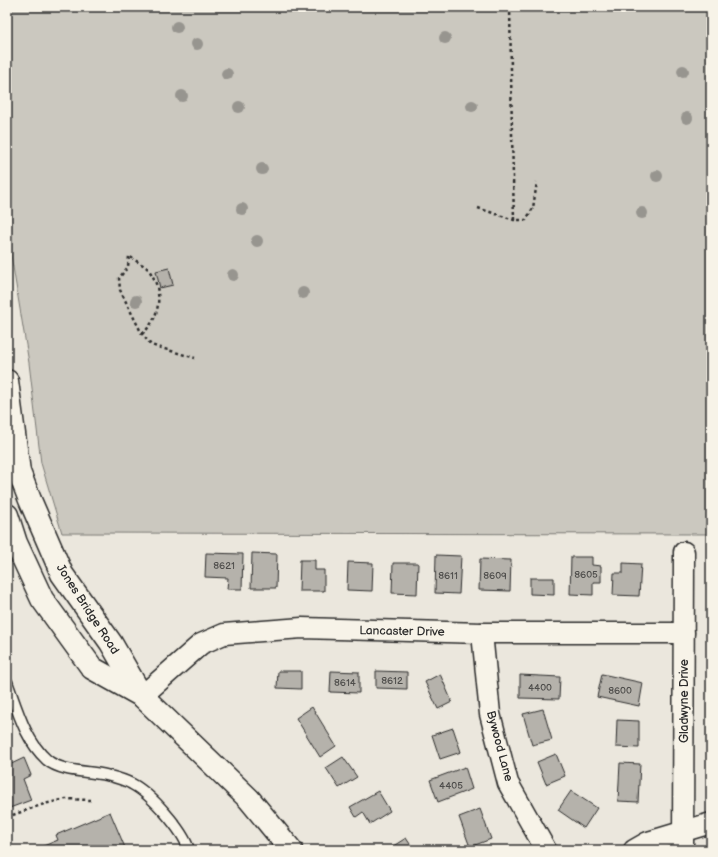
<svg xmlns="http://www.w3.org/2000/svg" width="718" height="857" font-family="'Balsamiq Sans',sans-serif">
<style>
.green{fill:#cbc8bf;stroke:#7b7a75}
.building{fill:#b5b2ab;stroke:#2b2b2b}
.lines{fill:none;stroke-linecap:round;stroke-linejoin:round}
.lane-casing{stroke:#2b2b2b;stroke-width:13}
.street-casing{stroke:#2b2b2b;stroke-width:23}
.secondary-casing{stroke:#2b2b2b;stroke-width:25}
.path{stroke:#2b2b2b;stroke-width:2.5;stroke-dasharray:3 3;stroke-linecap:butt}
.lane{stroke:#f7f3e8;stroke-width:10}
.street{stroke:#f7f3e8;stroke-width:20}
.secondary{stroke:#f7f3e8;stroke-width:22}
.tree{fill:#97958f}
.labels{text-anchor:middle;stroke-width:4;stroke-linejoin:round;paint-order:stroke}
.number-label{font-size:10px;fill:#4e4d4b}
.street-label{font-size:12px;fill:#2b2b2b;stroke:#f7f3e8}
</style>
<rect width="100%" height="100%" fill="#ebe7dd"/>
<filter id="ink" filterUnits="userSpaceOnUse"><feTurbulence type="fractalNoise" baseFrequency=".025" numOctaves="2"/><feDisplacementMap in="SourceGraphic" scale="8" xChannelSelector="R" yChannelSelector="G"/><feConvolveMatrix kernelMatrix="1 2 1 2 8 2 1 2 1" color-interpolation-filters="sRGB"/></filter>
<g filter="url(#ink)">
<!-- green -->
<path class="green" d="M7 7H711V534L62 533 41 463 29 363 7 231Z"/>
<!-- building -->
<g class="building">
<path d="M169 268 173 285 160 288 156 271Z"/>
<path d="M206 553 243 554 242 589H227L228 578 205 577Z"/>
<path d="M252 553 277 554 276 588H251Z"/>
<path d="M436 555 461 556 459 594 435 593Z"/>
<path d="M571 557H592V565L601 566V582H593V595L570 594Z"/>
<path d="M480 559 511 560 510 591 479 590Z"/>
<path d="M300 560H315V570H324V591H299Z"/>
<path d="M348 562 373 563 372 591 347 590Z"/>
<path d="M393 563H418L417 594 392 593Z"/>
<path d="M623 563 641 564 639 596 613 595 614 573H623Z"/>
<path d="M530 578H554V595L530 594Z"/>
<path d="M278 671H301V689L277 688Z"/>
<path d="M331 671 359 672V693L330 692Z"/>
<path d="M376 671 407 672V689L376 688Z"/>
<path d="M440 674 452 702 438 709 425 682Z"/>
<path d="M602 674 643 683 639 706 597 697Z"/>
<path d="M520 675 560 677 559 699 520 698Z"/>
<path d="M312 707 336 746 320 757 296 718Z"/>
<path d="M543 709 552 740 532 745 523 714Z"/>
<path d="M617 720 639 721V748L616 747Z"/>
<path d="M453 728 461 752 440 759 432 735Z"/>
<path d="M556 754 565 776 546 784 537 762Z"/>
<path d="M343 757 357 777 339 788 326 768Z"/>
<path d="M24 758 31 775 23 779 31 800 7 809V766Z"/>
<path d="M620 763 640 764 638 802 618 801Z"/>
<path d="M465 767 472 789 438 802 430 780Z"/>
<path d="M378 791 390 811 370 824 363 812 356 817 350 807Z"/>
<path d="M571 791 597 808 584 828 558 810Z"/>
<path d="M480 809 491 839 470 847 459 817Z"/>
<path d="M110 812 126 850H34L58 840 56 835Z"/>
<path d="M406 838 414 850H387Z"/>
</g>
<g class="lines">
<!-- lane casing -->
<g class="lane-casing">
<path id="lane" d="M7 682C17 709 25 740 47 760 61 772 89 771 106 775 114 777 125 780 132 784 151 794 183 830 189 850"/>
</g>
<!-- street casing -->
<g class="street-casing">
<g id="street">
<path d="M482 633 490 714 508 783 546 850"/>
<path d="M142 696 201 644 224 634 302 628 482 633H684"/>
<path d="M634 850 648 842 711 823"/>
<path d="M683 850 684 552"/>
</g>
</g>
<!-- secondary casing -->
<g class="secondary-casing">
<g id="secondary">
<path d="M7 381 19 472 30 500 62 574 111 643 141 695"/>
<path d="M7 515 16 543 42 599 92 668 142 696 249 799 291 850"/>
</g>
</g>
<!-- path -->
<g class="path">
<path d="M510 7 512 134 514 220"/>
<path d="M478 208 514 220H526L533 208 537 182"/>
<path d="M142 334C161 318 164 289 148 269 143 264 135 261 129 256L128 267 119 278 120 290 142 334 151 345 195 358"/>
<path d="M7 817 44 804 66 799 91 800"/>
</g>
<!-- lane -->
<use href="#lane" class="lane"/>
<!-- street -->
<use href="#street" class="street"/>
<!-- secondary -->
<use href="#secondary" class="secondary"/>
</g>
<!-- trees -->
<g class="tree">
<circle cx="177" cy="27" r="6"/>
<circle cx="445" cy="38" r="6"/>
<circle cx="197" cy="44" r="6"/>
<circle cx="683" cy="71" r="6"/>
<circle cx="227" cy="74" r="6"/>
<circle cx="182" cy="96" r="6"/>
<circle cx="472" cy="106" r="6"/>
<circle cx="239" cy="107" r="6"/>
<circle cx="687" cy="118" r="6"/>
<circle cx="262" cy="169" r="6"/>
<circle cx="657" cy="176" r="6"/>
<circle cx="242" cy="209" r="6"/>
<circle cx="642" cy="213" r="6"/>
<circle cx="257" cy="241" r="6"/>
<circle cx="233" cy="275" r="6"/>
<circle cx="303" cy="293" r="6"/>
<circle cx="136" cy="301" r="6"/>
</g>
</g>
<g class="labels">
<!-- number labels -->
<g class="number-label">
<text x="224" y="569">8621</text>
<text x="586" y="578">8605</text>
<text x="448" y="579">8611</text>
<text x="495" y="579">8609</text>
<text x="392" y="684">8612</text>
<text x="345" y="686">8614</text>
<text x="540" y="691">4400</text>
<text x="620" y="694">8600</text>
<text x="451" y="789">4405</text>
</g>
<!-- street labels -->
<g class="street-label">
<text transform="translate(88 609) rotate(57)" y="4">Jones Bridge Road</text>
<text transform="translate(402 631) rotate(1)" y="4">Lancaster Drive</text>
<text transform="translate(684 701) rotate(-90)" y="4">Gladwyne Drive</text>
<text transform="translate(500 746) rotate(75)" y="4">Bywood Lane</text>
</g>
</g>
<!-- margin -->
<rect width="718" height="857" fill="none" stroke="#f7f3e8" stroke-width="24"/>
<rect x="12" y="12" width="694" height="833" fill="none" stroke="#2b2b2b" stroke-width="1.5" filter="url(#ink)"/>
</svg>
